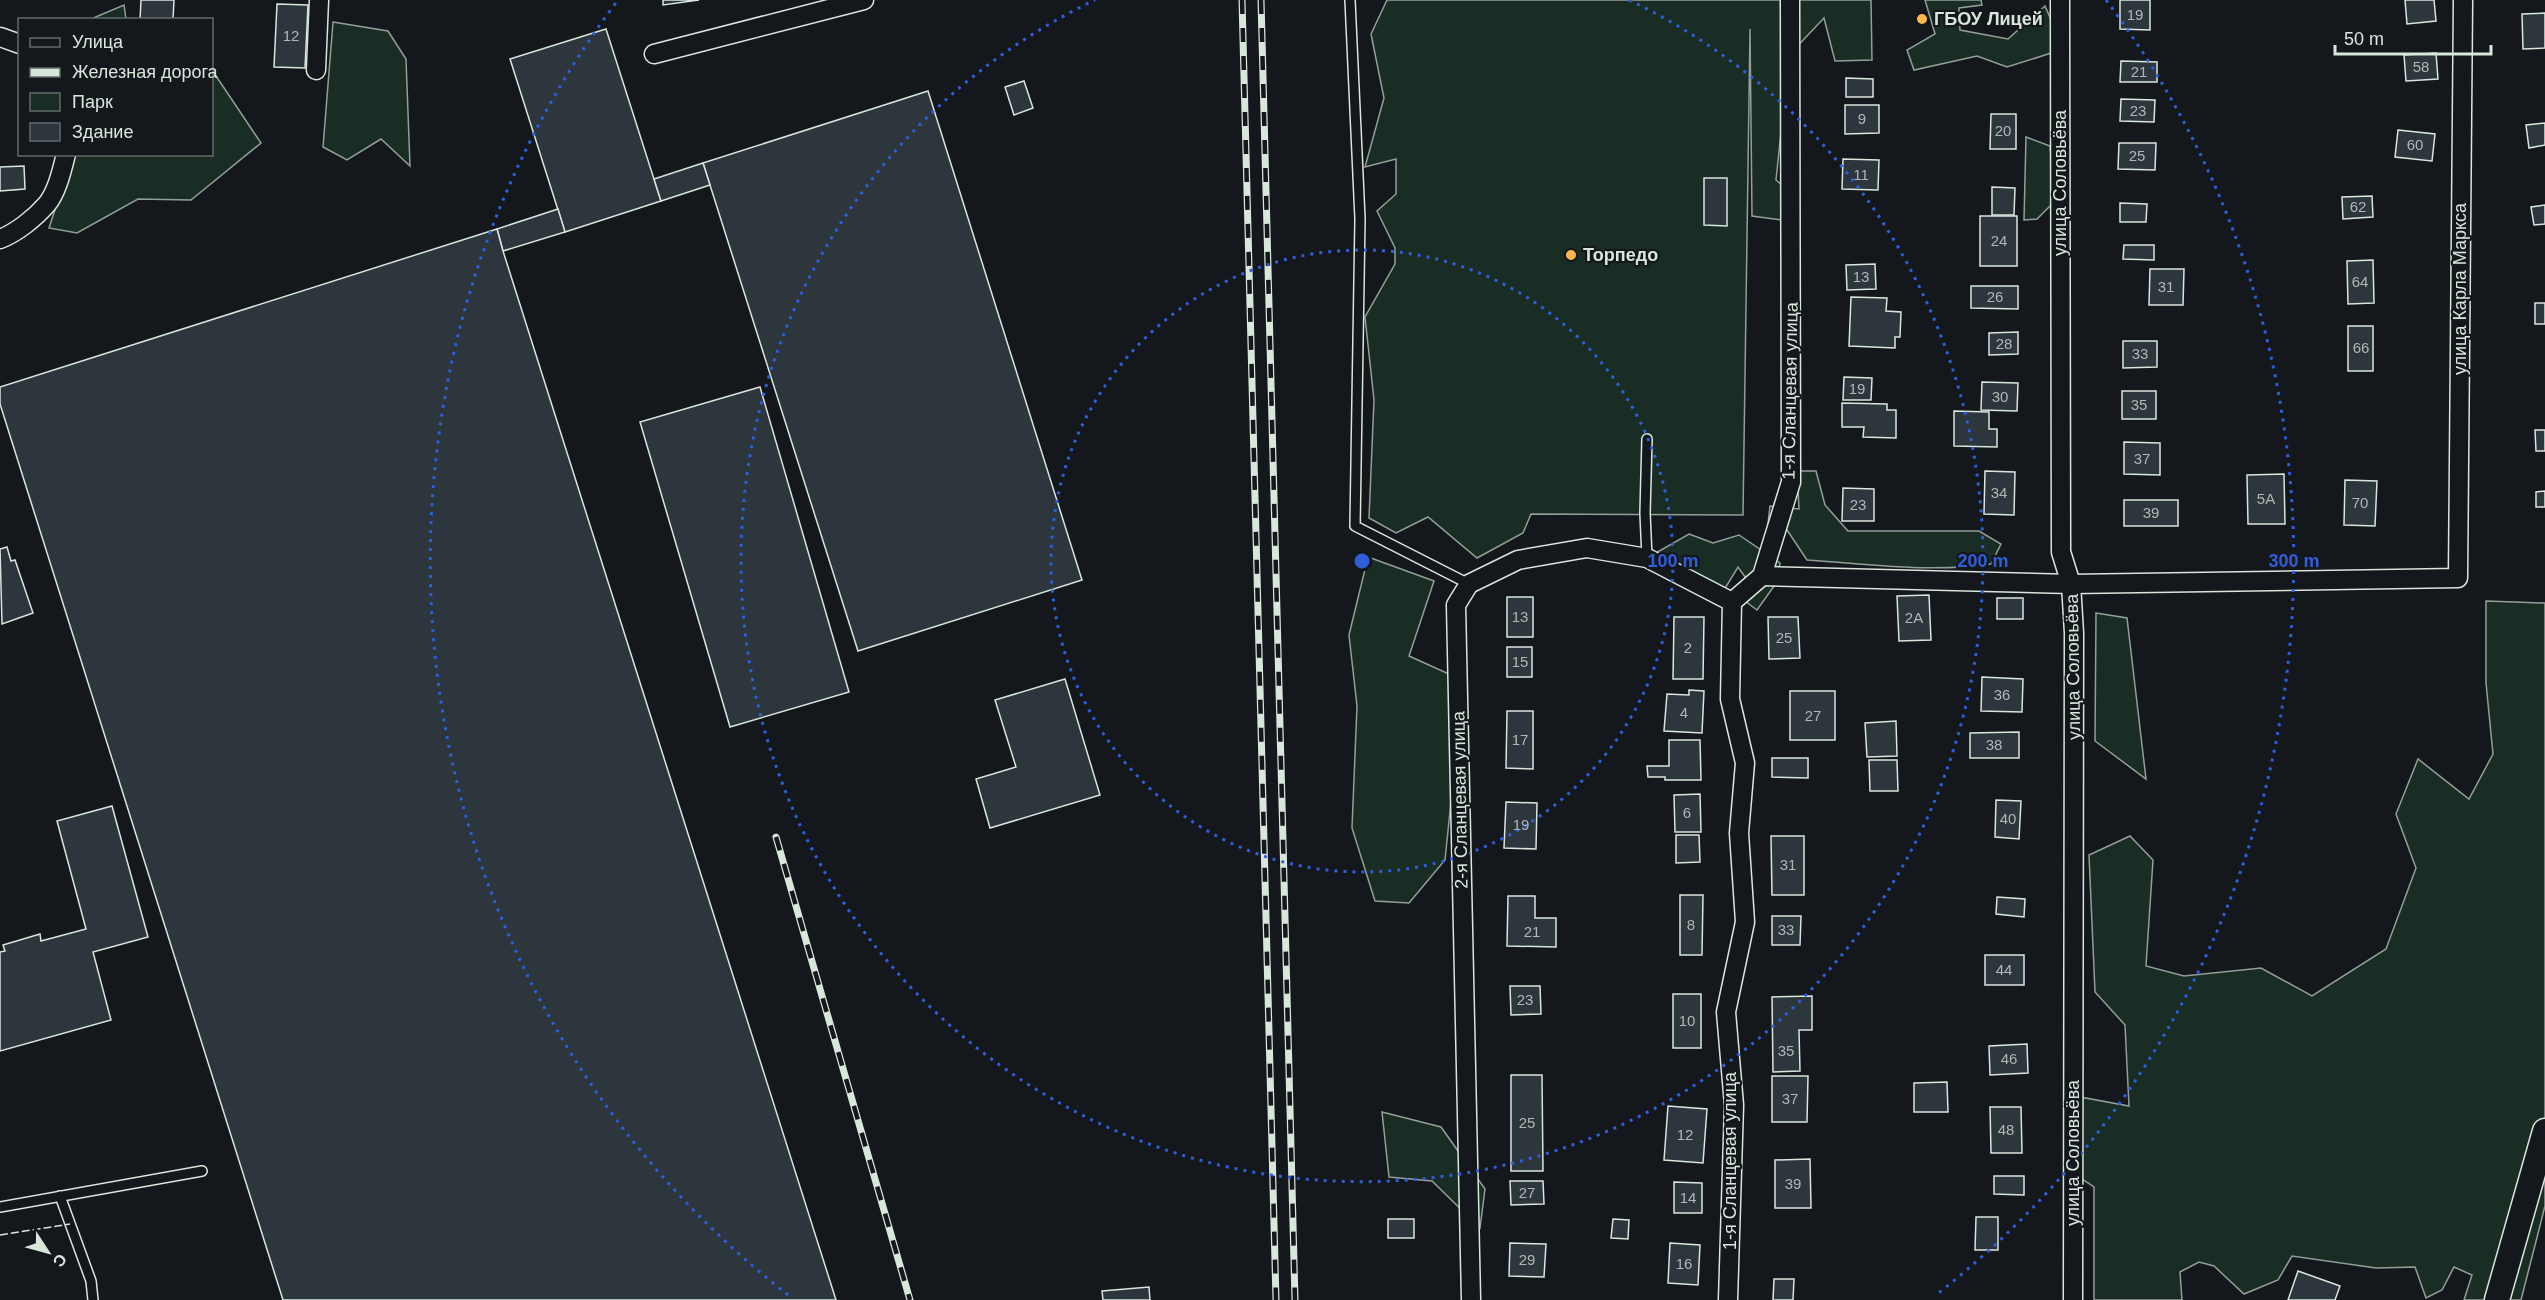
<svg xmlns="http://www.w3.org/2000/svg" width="2545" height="1300" font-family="Arial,sans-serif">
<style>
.green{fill:#1a2d24;stroke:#939e99;stroke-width:1.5}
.building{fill:#2c363c;stroke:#d8e6dc;stroke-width:1.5}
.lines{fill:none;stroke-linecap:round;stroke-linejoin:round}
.service-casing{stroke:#d8e6dc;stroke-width:12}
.minor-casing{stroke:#d8e6dc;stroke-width:21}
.tertiary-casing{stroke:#d8e6dc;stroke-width:27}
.service{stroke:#14181c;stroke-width:9}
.minor{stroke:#14181c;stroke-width:18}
.tertiary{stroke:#14181c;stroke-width:24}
.rail-casing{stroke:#d8e6dc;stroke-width:7}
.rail{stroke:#14181c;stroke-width:4.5;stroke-dasharray:14;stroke-linecap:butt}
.fence{stroke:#d8e6dc;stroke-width:1.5;stroke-dasharray:8 3;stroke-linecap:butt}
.ring{fill:none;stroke:#305dd8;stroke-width:3;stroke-dasharray:3 6}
.poi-dot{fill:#ffb74d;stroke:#14181c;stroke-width:2}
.labels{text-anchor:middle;stroke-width:4.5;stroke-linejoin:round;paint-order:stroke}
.number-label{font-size:15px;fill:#adbab4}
.poi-label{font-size:18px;font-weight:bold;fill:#d8e6dc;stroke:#14181c;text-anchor:start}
.street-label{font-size:18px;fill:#d8e6dc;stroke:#14181c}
.centre{fill:#305dd8;stroke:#14181c;stroke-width:3}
.ring-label{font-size:18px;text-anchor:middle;font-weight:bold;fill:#305dd8;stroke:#14181c;stroke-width:4.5;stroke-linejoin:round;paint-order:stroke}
</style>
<rect width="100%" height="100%" fill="#14181c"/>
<!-- green -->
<g class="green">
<path d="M1387 0H1871L1872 60 1835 61 1824 18 1789 55 1776 180 1796 197 1781 220 1752 216 1750 29 1743 515 1531 514 1523 533 1477 558 1428 517 1396 533 1369 518 1374 400 1365 317 1395 264V248L1377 211 1396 194V159L1365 167 1384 98 1371 34Z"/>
<path d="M1925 0H1981L1982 5 1959 8 1960 30 2008 39 2045 6 2064 49 2007 67 1977 56 1914 70 1907 50 1935 34Z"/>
<path d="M124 5 126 19H91Z"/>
<path d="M333 22 388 31 406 59 410 166 381 139 347 160 323 147Z"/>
<path d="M212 70 261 143 191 200 138 199 77 233 49 228 73 155 212 154Z"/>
<path d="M2026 137 2050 146 2055 201 2037 219 2024 220Z"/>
<path d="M1797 471H1816L1825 505 1848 531H1979L2001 544 1991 564C1930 573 1868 564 1807 560L1787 530 1768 524 1770 506 1799 509Z"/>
<path d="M1689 534 1713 543 1739 535 1780 563 1777 582 1757 610 1745 601 1748 581 1738 567 1724 590 1647 558Z"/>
<path d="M1368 557 1434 581 1409 656 1449 674 1454 772 1445 860 1409 903 1375 901 1352 828 1357 706 1349 635Z"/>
<path d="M2486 601 2545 603V1206L2521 1300H2464L2472 1275 2454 1267 2442 1290 2426 1298 2415 1267 2376 1268 2292 1256 2278 1280 2244 1294 2214 1266 2199 1262 2180 1272 2182 1300H2094V1187L2073 1173 2080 1097 2129 1106 2125 1025 2095 992 2089 855 2130 836 2153 860 2146 966 2184 976 2261 968 2312 996 2386 949 2416 868 2396 814 2418 759 2469 799 2493 754 2486 683Z"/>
<path d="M2096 613 2127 618 2146 779 2095 741Z"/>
<path d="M1382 1112 1441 1127 1485 1189 1480 1228 1432 1181 1389 1177Z"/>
</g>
<!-- building -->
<g class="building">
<path d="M141 0H174L173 20H140Z"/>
<path d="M663 0H699L663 5Z"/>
<path d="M2120 0H2150V30L2120 29Z"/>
<path d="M2405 0H2434L2436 21 2407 24Z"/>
<path d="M277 4 308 5 305 68 274 67Z"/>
<path d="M2545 13V48L2523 49 2522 14Z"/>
<path d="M606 29 661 201 565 232 510 59Z"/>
<path d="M2436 53 2438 79 2406 81 2404 55Z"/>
<path d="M2121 61 2157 62V82H2120Z"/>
<path d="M1846 78 1873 79V97H1846Z"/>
<path d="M1024 81 1033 108 1014 115 1005 87Z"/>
<path d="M928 91 1082 580 858 651 703 163Z"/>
<path d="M2121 99 2155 100 2154 122 2120 121Z"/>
<path d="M1845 105H1879V133L1845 134Z"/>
<path d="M1991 114H2016V149H1990Z"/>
<path d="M2545 123V145L2529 148 2526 125Z"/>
<path d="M2398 130 2435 134 2432 161 2395 157Z"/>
<path d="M2119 143H2156L2155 170 2118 169Z"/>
<path d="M1843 159 1879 160 1878 190 1842 189Z"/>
<path d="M703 163 710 185 661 201 654 179Z"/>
<path d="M24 166 25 189 0 191V167Z"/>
<path d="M1704 178H1727V226L1704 225Z"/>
<path d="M1992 187 2015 188 2014 215H1992Z"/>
<path d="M2372 196 2373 217 2343 219 2342 197Z"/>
<path d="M2120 203 2147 204 2146 222H2120Z"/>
<path d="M2545 205V224L2534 225 2531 207Z"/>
<path d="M558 209 565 232 503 251 497 229Z"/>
<rect x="1980" y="216" width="37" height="50"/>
<path d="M497 229 503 251 836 1300H283L0 404V387Z"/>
<path d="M2124 245H2154V260L2123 259Z"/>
<path d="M2373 260 2374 303 2348 304 2347 261Z"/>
<path d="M1875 264 1876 289 1847 290 1846 265Z"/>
<path d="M2150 269H2184L2183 305H2149Z"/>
<path d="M1971 286H2018V309L1971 308Z"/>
<path d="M1851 297 1887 298 1886 311 1901 312 1900 337H1895V348L1849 346Z"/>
<rect x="2535" y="303" width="10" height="21"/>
<rect x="2348" y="326" width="25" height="45"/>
<path d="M2018 332V354L1989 355V333Z"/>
<path d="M2123 341H2157V367L2123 368Z"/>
<path d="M1844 377 1872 378 1871 400H1843Z"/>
<path d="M1982 382 2018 383 2017 411 1981 410Z"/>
<path d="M760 387 849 692 730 727 640 422Z"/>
<rect x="2122" y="391" width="34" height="28"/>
<path d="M1842 403 1887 404V410H1896V438L1863 437 1864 427H1842Z"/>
<path d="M1954 411 1989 412V429H1997V447L1954 446Z"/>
<path d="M2535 430H2545V451H2536Z"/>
<path d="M2124 442 2160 443V475L2124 474Z"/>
<path d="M1985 471 2015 472 2014 515 1984 514Z"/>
<path d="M2284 474 2285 524H2248L2247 475Z"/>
<path d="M2345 480 2377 481 2375 526 2344 525Z"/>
<path d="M1843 488 1874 489V521H1842Z"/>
<path d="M2545 491V507H2536V492Z"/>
<rect x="2124" y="500" width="54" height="26"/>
<path d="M7 547 11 561 15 560 33 613 2 624 0 549Z"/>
<path d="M1929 595 1931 640 1899 641 1897 596Z"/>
<rect x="1507" y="597" width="26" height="40"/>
<rect x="1997" y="598" width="26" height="21"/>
<path d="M1674 617H1704L1703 679H1673Z"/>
<path d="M1768 617H1798L1800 658 1769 659Z"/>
<rect x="1507" y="647" width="25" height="30"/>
<path d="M1982 677 2023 679 2022 712 1981 711Z"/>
<path d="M1065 679 1100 795 990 828 976 779 1016 767 995 700Z"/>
<path d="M1689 690 1704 691 1702 733 1664 731 1667 694 1689 695Z"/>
<rect x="1790" y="691" width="45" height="49"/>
<path d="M1507 711H1533V769L1506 768Z"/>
<path d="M1896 721 1897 756 1867 757 1865 723Z"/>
<path d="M2019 732V758H1970V733Z"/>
<path d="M1669 740H1700L1701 780H1665V777H1648L1647 766H1669Z"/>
<path d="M1772 758H1808V778L1772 777Z"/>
<path d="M1869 760H1897L1898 791H1870Z"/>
<path d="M1700 794 1701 832H1675L1674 795Z"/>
<path d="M1996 800 2021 801 2019 839 1995 837Z"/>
<path d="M1506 802 1537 803 1536 849 1504 848Z"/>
<path d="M112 806 148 937 93 952 111 1020 0 1051V952L5 951 3 945 40 934 41 941 86 929 57 821Z"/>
<path d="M1676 835H1699L1700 862 1676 863Z"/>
<path d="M1771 836H1804V895H1772Z"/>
<path d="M1680 895H1703L1702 955H1680Z"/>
<path d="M1508 896H1535V918H1556V947L1507 946Z"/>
<path d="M1997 897 2025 899 2024 917 1996 914Z"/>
<path d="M1772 916H1801L1800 945H1772Z"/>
<rect x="1985" y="955" width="39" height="30"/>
<path d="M1510 986H1540L1541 1014 1511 1015Z"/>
<rect x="1673" y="994" width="28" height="54"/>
<path d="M1812 996V1030H1799L1800 1071 1773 1072 1772 997Z"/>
<path d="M2027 1044 2028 1073 1990 1075 1989 1046Z"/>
<path d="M1511 1075H1542L1543 1171H1511Z"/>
<path d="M1772 1076H1808L1807 1122H1772Z"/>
<path d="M1947 1082 1948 1112H1914V1083Z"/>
<path d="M1668 1106 1707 1109 1703 1163 1664 1160Z"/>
<path d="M1990 1107H2021L2022 1153H1991Z"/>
<path d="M1810 1159 1811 1208H1775V1160Z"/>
<path d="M1994 1176H2024V1195L1994 1194Z"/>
<path d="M1510 1181H1543L1544 1204 1511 1205Z"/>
<path d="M1674 1182 1702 1183V1213H1674Z"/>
<path d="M1976 1217H1998V1250H1975Z"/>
<rect x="1388" y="1219" width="26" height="19"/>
<path d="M1613 1219 1629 1220 1628 1239 1611 1238Z"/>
<path d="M1510 1243 1546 1244 1544 1277 1509 1276Z"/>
<path d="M1670 1243 1700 1245 1698 1285 1668 1283Z"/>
<path d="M2298 1271 2340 1286 2335 1300H2288Z"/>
<path d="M1774 1279H1794L1793 1300H1773Z"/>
<path d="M1149 1287 1150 1300H1103L1102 1291Z"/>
</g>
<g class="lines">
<!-- service casing -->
<g class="service-casing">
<g id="service">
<path d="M1350 0 1360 219 1355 526 1469 584"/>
<path d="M1647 558 1645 513 1647 439"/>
<path d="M60 1196 91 1281 93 1300"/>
<path d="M0 1207 202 1171"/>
</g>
</g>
<!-- minor casing -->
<g class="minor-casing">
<g id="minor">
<path d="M2060 0 2061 552 2071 584 2074 633 2073 1300"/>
<path d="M0 37 20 44"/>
<path d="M654 54 864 0"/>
<path d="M316 70 319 0"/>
<path d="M0 239C16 233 35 218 47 204 57 192 62 170 66 154"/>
<path d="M1762 576 2071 584 2458 578 2463 0"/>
<path d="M1471 1300 1456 605 1469 584 1518 560 1587 548 1647 558 1732 602"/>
<path d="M1728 1300 1734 1105 1726 1012 1745 922 1739 833 1745 763 1730 699 1732 602 1762 576 1791 482 1790 0"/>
</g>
</g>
<!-- tertiary casing -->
<g class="tertiary-casing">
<path id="tertiary" d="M2497 1300 2545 1131"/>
</g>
<!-- service -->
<use href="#service" class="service"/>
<!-- minor -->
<use href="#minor" class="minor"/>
<!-- tertiary -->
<use href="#tertiary" class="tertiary"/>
<!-- rail casing -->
<g class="rail-casing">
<g id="rail">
<path d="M1242 0 1276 1300"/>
<path d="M1261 0 1295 1300"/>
<path d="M776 837 910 1300"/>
</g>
</g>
<!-- rail -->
<use href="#rail" class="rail"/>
<!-- fence -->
<path class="fence" d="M0 1235 70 1224"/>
</g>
<!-- distance rings -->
<g class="ring">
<circle cx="1362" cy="561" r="311"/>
<path d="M1629 0A621 621 0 1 1 1095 0"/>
<path d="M788 1295A932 932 0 0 1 618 0M2106 0A932 932 0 0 1 1936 1295"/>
</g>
<!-- markers -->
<g class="poi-dot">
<circle cx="1922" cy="19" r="6"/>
<circle cx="1571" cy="255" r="6"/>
</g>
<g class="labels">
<!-- number labels -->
<g class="number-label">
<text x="2135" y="20">19</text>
<text x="291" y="41">12</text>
<text x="2421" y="72">58</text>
<text x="2139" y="77">21</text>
<text x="2138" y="116">23</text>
<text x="1862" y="124">9</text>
<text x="2003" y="136">20</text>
<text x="2415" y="150">60</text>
<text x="2137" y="161">25</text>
<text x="1861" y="180">11</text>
<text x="2358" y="212">62</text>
<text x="1999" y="246">24</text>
<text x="1861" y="282">13</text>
<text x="2360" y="287">64</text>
<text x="2166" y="292">31</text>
<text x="1995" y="302">26</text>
<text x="2004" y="349">28</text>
<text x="2361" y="353">66</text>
<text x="2140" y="359">33</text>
<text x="1857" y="394">19</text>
<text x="2000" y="402">30</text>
<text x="2139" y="410">35</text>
<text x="2142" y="464">37</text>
<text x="1999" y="498">34</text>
<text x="2266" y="504">5А</text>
<text x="2360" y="508">70</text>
<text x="1858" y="510">23</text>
<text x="2151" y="518">39</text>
<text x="1520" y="622">13</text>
<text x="1914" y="623">2А</text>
<text x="1784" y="643">25</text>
<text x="1688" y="653">2</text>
<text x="1520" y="667">15</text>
<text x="2002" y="700">36</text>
<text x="1684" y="718">4</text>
<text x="1813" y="721">27</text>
<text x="1520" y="745">17</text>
<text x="1994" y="750">38</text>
<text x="1687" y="818">6</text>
<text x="2008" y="824">40</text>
<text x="1521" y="830">19</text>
<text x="1788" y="870">31</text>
<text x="1691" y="930">8</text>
<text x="1786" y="935">33</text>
<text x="1532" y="937">21</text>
<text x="2004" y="975">44</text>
<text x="1525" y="1005">23</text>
<text x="1687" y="1026">10</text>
<text x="1786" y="1056">35</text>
<text x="2009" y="1064">46</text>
<text x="1790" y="1104">37</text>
<text x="1527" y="1128">25</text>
<text x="2006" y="1135">48</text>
<text x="1685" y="1140">12</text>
<text x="1793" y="1189">39</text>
<text x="1527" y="1198">27</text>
<text x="1688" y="1203">14</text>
<text x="1527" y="1265">29</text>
<text x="1684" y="1269">16</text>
</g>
<!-- poi labels -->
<g class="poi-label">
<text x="1934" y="25">ГБОУ Лицей</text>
<text x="1583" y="261">Торпедо</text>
</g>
<!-- street labels -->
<g class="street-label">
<text transform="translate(2060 183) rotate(-90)" y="6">улица Соловьёва</text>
<text transform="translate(2460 289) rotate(-90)" y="6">улица Карла Маркса</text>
<text transform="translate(1790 391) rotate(-89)" y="6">1-я Сланцевая улица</text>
<text transform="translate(2073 667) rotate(-91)" y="6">улица Соловьёва</text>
<text transform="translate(1460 800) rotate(-91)" y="6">2-я Сланцевая улица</text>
<text transform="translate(2073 1153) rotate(-90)" y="6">улица Соловьёва</text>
<text transform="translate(1730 1161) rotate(-90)" y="6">1-я Сланцевая улица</text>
</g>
</g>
<circle cx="1362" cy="561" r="9" class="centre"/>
<g class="ring-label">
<text x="1673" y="567">100 m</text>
<text x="1983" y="567">200 m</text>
<text x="2294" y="567">300 m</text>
</g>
<!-- legend -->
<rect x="18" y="18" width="195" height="138" fill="#14181c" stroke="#626a69" stroke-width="1.5"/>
<rect x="30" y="38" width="30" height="9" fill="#14181c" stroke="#626a69" stroke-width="1.5"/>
<text x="72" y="48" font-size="18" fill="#d8e6dc">Улица</text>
<rect x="30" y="68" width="30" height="9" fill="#d8e6dc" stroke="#626a69" stroke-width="1.5"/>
<text x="72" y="78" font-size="18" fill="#d8e6dc">Железная дорога</text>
<rect x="30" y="93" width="30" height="18" fill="#1a2d24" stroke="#626a69" stroke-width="1.5"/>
<text x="72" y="108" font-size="18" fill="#d8e6dc">Парк</text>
<rect x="30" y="123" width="30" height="18" fill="#2c363c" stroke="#626a69" stroke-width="1.5"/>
<text x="72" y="138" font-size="18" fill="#d8e6dc">Здание</text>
<!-- north arrow -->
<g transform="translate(48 1252) rotate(126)" stroke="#14181c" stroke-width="4.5" paint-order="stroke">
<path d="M0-4.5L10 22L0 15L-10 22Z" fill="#d8e6dc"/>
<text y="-9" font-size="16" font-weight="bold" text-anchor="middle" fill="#d8e6dc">С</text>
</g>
<!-- scale -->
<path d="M2335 45v9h156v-9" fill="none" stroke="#d8e6dc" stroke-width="3"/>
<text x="2344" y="45" font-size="18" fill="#d8e6dc" stroke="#14181c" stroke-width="4.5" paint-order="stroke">50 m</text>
</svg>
